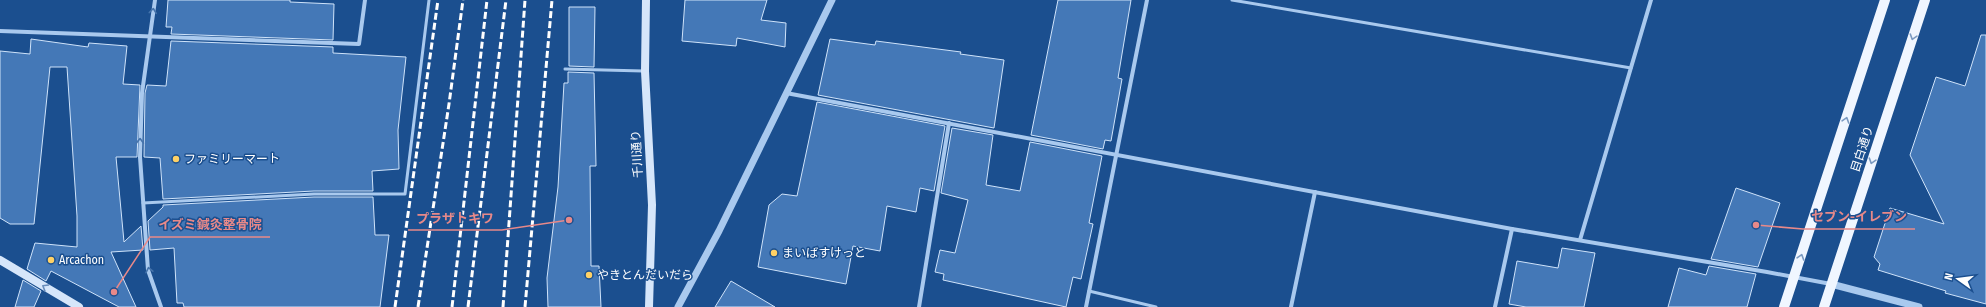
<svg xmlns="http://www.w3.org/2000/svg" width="1986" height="307" font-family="'Fira Sans Condensed','Noto Sans JP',sans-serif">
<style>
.building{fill:#4478b7;stroke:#cfe3fa}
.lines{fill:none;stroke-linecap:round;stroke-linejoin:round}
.service{stroke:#a9c9ee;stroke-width:3}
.minor{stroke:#a9c9ee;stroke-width:4}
.tertiary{stroke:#a9c9ee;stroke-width:7}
.secondary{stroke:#d6e6fa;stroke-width:8}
.primary{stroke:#f0f6ff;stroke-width:10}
.rail{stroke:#fff;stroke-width:3;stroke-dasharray:7 3;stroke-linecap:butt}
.oneway{stroke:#4674ac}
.oneway2{stroke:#7b9ac1}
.oneway3{stroke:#668bba}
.poi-dot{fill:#ffd166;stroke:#1b4f8f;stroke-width:1.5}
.labels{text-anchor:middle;stroke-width:3;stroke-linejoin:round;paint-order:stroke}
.street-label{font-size:12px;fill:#fff;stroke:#1b4f8f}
.poi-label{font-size:12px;fill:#fff;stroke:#1b4f8f;text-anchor:start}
.leader{fill:none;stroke:#e88989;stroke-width:1.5}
.callout-dot{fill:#e88989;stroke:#1b4f8f;stroke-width:1.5}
.callout-label{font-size:13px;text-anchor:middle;font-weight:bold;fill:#e88989;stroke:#1b4f8f;stroke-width:3;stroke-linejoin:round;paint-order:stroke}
</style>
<rect width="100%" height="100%" fill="#1b4f8f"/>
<!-- building -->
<g class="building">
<path d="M168 0H290V2L334 4 333 40 171 34 172 27H166Z"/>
<path d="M685 0H767L761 20 786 23 785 47 737 38 736 46 682 41Z"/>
<path d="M1058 0H1131L1118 78 1122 79 1111 141 1105 140 1103 149 1031 135Z"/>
<path d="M569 7H595L594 67 569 66Z"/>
<path d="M1981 35H1986V304L1945 293 1946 291 1878 270 1880 264 1874 257 1890 208 1944 224 1910 155 1936 77 1965 86Z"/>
<path d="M31 39 88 47 89 43 127 46 123 84 140 85 137 157H116L124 242 141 226 143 250 111 252 136 307H119L51 271 46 281 27 269 35 243 77 247V216L67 67H50L34 224H10L0 218V51L30 54Z"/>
<path d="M830 39 875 45 876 41 961 52 960 54 1004 60 994 128 818 95Z"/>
<path d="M171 41 333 47V53L406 57 398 130 399 169 372 171 373 191H314L163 199 160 158 144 157 145 93 147 85 166 86Z"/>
<path d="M568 72 594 73 596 166H590L591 266H599L601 307H548L547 278 558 187 564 83H568Z"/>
<path d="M817 102 945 126 934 191 920 188 916 212 887 206 880 251 853 246 846 284 758 267 769 205 782 194 797 196Z"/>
<path d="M952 128 993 135 986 185 1020 191 1030 142 1102 156 1089 223 1093 224 1081 279 1073 277 1066 307 943 280 944 274 935 272 940 250 955 253 968 200 941 193Z"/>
<path d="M1736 188 1780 203 1758 267 1711 259Z"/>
<path d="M314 197H373L375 235H389L380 307H184L183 303H177L174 248 150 250 148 221 163 207V205Z"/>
<path d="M1562 248 1595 253 1584 307H1526L1509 304 1517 261 1558 268Z"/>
<path d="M1709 266 1756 274 1747 307H1668L1679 268 1706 275Z"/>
<path d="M23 280 41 291 34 307H15Z"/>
<path d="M731 281 775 307H715Z"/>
</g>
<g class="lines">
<!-- service -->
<g class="service">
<path d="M1232 0 1631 68"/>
<path d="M565 69 643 71"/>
<path d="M143 203 314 194H405L429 0"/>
<path d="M1089 291 1156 307"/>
</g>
<!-- minor -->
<g class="minor">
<path d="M155 0 142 93 140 157 148 270 161 307"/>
<path d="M0 31 359 44 365 0"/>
<path d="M786 93 1512 229 1767 272 1831 284"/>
<path d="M1580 240 1651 0"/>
<path d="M919 307 949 123"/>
<path d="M1086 307 1147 0"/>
<path d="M1291 307 1315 192"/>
<path d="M1495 307 1512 229"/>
</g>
<!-- tertiary -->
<g class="tertiary">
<path d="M1831 284 1919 307"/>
<path d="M678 307 719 231 832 0"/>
</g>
<!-- secondary -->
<g class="secondary">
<path d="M646 0 645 71 652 205 649 307"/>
<path d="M0 260 79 307"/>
</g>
<!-- primary -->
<g class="primary">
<path d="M1784 307 1885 0"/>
<path d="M1824 307 1925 0"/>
</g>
<!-- rail -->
<g class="rail">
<path d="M395 307 438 0"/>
<path d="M418 307 449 104 463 0"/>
<path d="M452 307 487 0"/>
<path d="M468 307 506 0"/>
<path d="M503 307 525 0"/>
<path d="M525 307 552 0"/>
</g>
</g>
<!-- one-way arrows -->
<defs><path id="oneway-chevron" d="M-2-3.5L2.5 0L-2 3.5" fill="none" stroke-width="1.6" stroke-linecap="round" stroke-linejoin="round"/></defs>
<g class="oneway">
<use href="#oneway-chevron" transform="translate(153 11) rotate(-83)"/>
<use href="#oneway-chevron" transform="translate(140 141) rotate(-88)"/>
<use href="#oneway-chevron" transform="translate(149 270) rotate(-102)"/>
</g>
<g class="oneway2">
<use href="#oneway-chevron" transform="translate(1913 37) rotate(108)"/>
<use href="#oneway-chevron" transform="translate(1846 120) rotate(-72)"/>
<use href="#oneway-chevron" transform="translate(1872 161) rotate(108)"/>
<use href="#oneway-chevron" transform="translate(1801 257) rotate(-72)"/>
</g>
<use class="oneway3" href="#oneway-chevron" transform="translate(45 287) rotate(-149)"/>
<!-- markers -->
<g class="poi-dot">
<circle cx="176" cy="159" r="4"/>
<circle cx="774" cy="253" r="4"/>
<circle cx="51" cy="260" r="4"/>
<circle cx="589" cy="275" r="4"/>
</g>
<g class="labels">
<!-- street labels -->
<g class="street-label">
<text transform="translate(1862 149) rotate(-72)" y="4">目白通り</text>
<text transform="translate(637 154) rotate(-93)" y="4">千川通り</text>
</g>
<!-- poi labels -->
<g class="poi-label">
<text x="184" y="163">ファミリーマート</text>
<text x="782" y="257">まいばすけっと</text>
<text x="59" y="264">Arcachon</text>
<text x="597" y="279">やきとんだいだら</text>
</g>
</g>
<!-- callouts -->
<path class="leader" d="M1756 225L1803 229H1915M569 220L502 230H408M114 292L150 237H270"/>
<g class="callout-dot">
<circle cx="1756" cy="225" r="4"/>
<circle cx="569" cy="220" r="4"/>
<circle cx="114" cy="292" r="4"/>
</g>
<g class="callout-label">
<text x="1859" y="221">セブン-イレブン</text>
<text x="455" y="223">プラザトキワ</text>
<text x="210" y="229">イズミ鍼灸整骨院</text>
</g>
<!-- north arrow -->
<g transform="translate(1958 279) rotate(284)" stroke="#1b4f8f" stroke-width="3" paint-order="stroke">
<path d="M0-3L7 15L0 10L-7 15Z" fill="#ffffff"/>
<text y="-6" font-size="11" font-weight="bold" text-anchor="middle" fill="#ffffff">N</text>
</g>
</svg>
